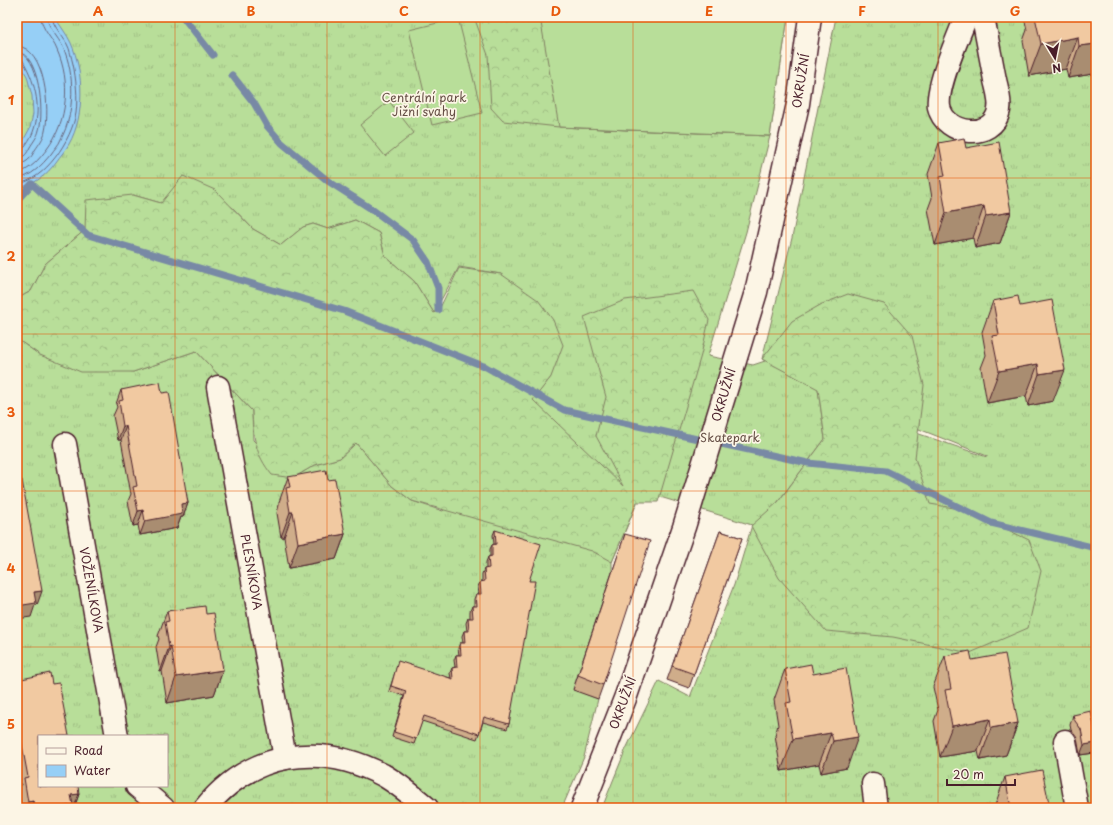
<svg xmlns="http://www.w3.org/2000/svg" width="1113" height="825" font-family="'Playpen Sans',sans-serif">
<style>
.grass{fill:url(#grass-tufts);stroke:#817e62;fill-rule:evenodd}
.forest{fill:url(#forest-crowns);stroke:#817e62}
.pitch{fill:#b8de99;stroke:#817e62}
.water{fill:#96cff6;stroke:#7889a5}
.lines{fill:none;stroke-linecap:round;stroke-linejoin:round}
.shore{stroke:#68657c;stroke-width:1}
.stream{stroke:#7889a5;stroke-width:7}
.street-casing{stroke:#4a1f2b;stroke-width:25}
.secondary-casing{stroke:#4a1f2b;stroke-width:25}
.street{stroke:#fcf5e5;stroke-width:22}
.secondary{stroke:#fcf5e5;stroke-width:22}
.wall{fill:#cfad8a;stroke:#4a1f2b}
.shaded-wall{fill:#a98d71;stroke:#4a1f2b}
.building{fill:#f1c9a1;stroke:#4a1f2b}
.grid{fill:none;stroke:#e8590c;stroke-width:1;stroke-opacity:0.55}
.labels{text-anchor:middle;stroke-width:3.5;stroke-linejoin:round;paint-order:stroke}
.street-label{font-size:12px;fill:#4a1f2b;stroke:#fcf5e5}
.park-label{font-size:12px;fill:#664f46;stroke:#fcf5e5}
.neatline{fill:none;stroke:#e8590c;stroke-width:1.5}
.grid-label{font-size:13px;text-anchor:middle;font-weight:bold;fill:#e8590c}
</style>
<defs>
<pattern id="grass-tufts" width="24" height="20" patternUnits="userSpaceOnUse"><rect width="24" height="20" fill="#b8de99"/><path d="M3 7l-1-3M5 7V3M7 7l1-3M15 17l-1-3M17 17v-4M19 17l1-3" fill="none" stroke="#a0be84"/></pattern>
<pattern id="forest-crowns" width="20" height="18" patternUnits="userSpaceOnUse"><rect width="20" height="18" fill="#b8de99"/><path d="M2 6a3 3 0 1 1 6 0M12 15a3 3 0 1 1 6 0" fill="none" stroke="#a0be84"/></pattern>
</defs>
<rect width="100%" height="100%" fill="#fcf5e5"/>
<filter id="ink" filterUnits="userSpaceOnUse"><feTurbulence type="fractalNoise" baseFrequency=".025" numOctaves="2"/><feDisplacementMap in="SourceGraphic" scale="8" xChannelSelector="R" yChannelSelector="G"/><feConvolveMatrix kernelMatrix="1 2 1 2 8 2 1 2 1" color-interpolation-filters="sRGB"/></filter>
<g filter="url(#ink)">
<!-- grass -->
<path class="grass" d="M17 17H540L560 127 770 136 746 232 708 356 753 365 765 361 762 359 792 238 836 17H1096V808H602L625 751 659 681 690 697 734 585 752 525 624 486 637 503 612 562V572L573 689 598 699 584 757 562 808H17V339L40 355 133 372 196 351 252 411 253 440 293 478 315 465 340 458 356 443 392 486 412 501 443 511 551 377 501 274 459 267 434 313 414 281 385 256 379 233 355 220 328 229 313 224 303 227 281 245 253 229 232 207 161 203 133 195 85 230 45 264 31 291 17 299ZM818 389 987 456V457L878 420 777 503 825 439ZM39 736H167V786H39Z"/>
<!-- forest -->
<g class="forest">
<path d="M474 17H788L770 136 559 127 503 121 491 108 488 55Z"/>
<path d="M183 176 215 190 253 229 281 245 303 227 313 224 328 229 355 220 379 233 385 256 414 281 434 313 439 310 459 268 501 274 538 300 553 320 563 345 551 377 533 400 623 486 596 436 606 397 584 317 625 300 693 291 709 320 701 355 658 502H637L612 562 592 551 412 501 392 486 356 443 340 458 315 465 293 478 272 475C255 454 253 437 252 411L196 351 133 372H81L40 355 17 339V299L31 291 45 264 85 230 86 200 133 195 161 203Z"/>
<path d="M848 294 884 304 912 336 924 385 915 458 930 504 966 510 1029 540 1041 571 1028 628 970 653 893 637 826 631 779 578 751 526 778 502 825 439 818 389 762 359 792 321 822 304Z"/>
</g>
<!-- pitch -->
<g class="pitch">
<path d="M540 17H788L770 136 559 127Z"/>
<path d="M458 18 482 113 432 125 409 30Z"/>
<path d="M389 101 414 133 385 156 360 125Z"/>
</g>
<!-- water -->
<path class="water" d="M17 17H55C60 26 67 34 71 43 84 72 85 116 69 144 66 150 60 156 56 162 47 175 33 186 17 188V152L30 128 33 114 32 96 27 76 17 59Z"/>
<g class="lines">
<!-- shore -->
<g class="shore">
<path d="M17 46C46 47 50 111 45 131 44 138 39 144 35 150 31 158 27 164 17 164"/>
<path d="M17 52C40 53 44 114 39 130 38 136 33 142 30 147 27 153 25 158 17 158"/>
<path d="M17 57 22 59C34 79 42 106 34 129 32 137 26 144 22 151L17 153"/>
<path d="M17 173C30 171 40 158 47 149 68 121 71 81 57 50 53 39 41 29 41 17"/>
<path d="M17 179C31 177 42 165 51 154 54 149 59 145 61 139 75 113 75 74 63 47 58 37 48 28 47 17"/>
<path d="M17 184C45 181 72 139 76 113 78 97 76 79 73 64 71 57 70 49 67 44 62 35 53 26 52 17"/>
</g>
<!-- stream -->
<g class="stream">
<path d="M183 17 213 55"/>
<path d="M232 75 254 103 267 126 282 143 328 181 373 210 413 240 428 262 438 288V310"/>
<path d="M17 200 32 184 88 235 344 311 486 367 564 410 808 463 886 471 991 523 1096 548"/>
</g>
<!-- street casing -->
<g class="street-casing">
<g id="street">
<path d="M966 17C958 38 936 86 939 107 945 136 993 141 999 110 1001 100 997 89 995 80 991 59 987 38 983 17"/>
<path d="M218 387 285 758"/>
<path d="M65 444 117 736"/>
<path d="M1065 741 1077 808"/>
<path d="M873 784 876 808"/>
<path d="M137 786 163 808"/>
<path d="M205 808C251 752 319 741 383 775 399 784 413 796 427 808"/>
</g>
</g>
<!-- secondary casing -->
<g class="secondary-casing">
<path id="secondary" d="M582 808 626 696 684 527 756 292 798 104 810 17"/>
</g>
<!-- street -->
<use href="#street" class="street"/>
<!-- secondary -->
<use href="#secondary" class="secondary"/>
</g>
<!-- wall -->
<g class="wall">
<path d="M1024 17H1096V66L1093 74 1068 78 1066 69 1029 76 1023 41 1027 30Z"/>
<path d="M939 143 966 148 1011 212 1000 243 975 248 973 238 935 245 928 209 932 198 928 174Z"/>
<path d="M993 301 1020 306 1053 401 1028 406 1026 396 987 403 981 368 986 355 982 332Z"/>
<path d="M121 390 162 393 188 503 183 517H181L177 528 140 535 138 525 133 526 128 501 131 494 121 440H118L113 416 117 407 116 404Z"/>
<path d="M288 477 328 480 345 534 336 559 289 568 284 537H281L277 513 279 505V502Z"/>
<path d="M495 530 529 581 509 724 507 729 483 722 477 739 422 721 414 744 392 737 404 696 389 691 397 666 451 678 450 673 452 668 455 667 454 660 456 655H459L458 648 460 643H463L462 636 464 631H467L466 623 468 618H470V611L472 606H474V599L476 594H479L478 587 480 582 482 581V574L484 569H486V562L488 557 490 556V549L492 545 494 544 493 535Z"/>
<path d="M720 531 742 538 689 688 667 680Z"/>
<path d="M625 534 603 685 598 699 573 690Z"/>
<path d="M167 611 206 614 223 670 214 695 167 703 162 671 160 672 156 647 159 639 158 636Z"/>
<path d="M945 656 972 660 1018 723 1006 755 980 760 978 751 940 757 934 721 938 710 933 687Z"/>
<path d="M785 669 813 674 847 768 821 773 819 764 781 771 775 735 778 725 774 700Z"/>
<path d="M17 680 52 684 79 794 74 808H21L19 792 21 785 17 761Z"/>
<path d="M1073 715 1094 753 1080 755 1077 738 1071 730 1070 725Z"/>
<path d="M1005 777 1050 808H994Z"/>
</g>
<!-- shaded-wall -->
<g class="shaded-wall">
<path d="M1078 37 1066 69 1029 76 1041 44Z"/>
<path d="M1096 44V66L1093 74 1068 78 1079 46Z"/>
<path d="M984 206 973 238 935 245 946 213Z"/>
<path d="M1011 212 1000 243 975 248 986 216Z"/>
<path d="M1038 364 1026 396 987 403 999 371Z"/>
<path d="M1065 370 1053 401 1028 406 1039 374Z"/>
<path d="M123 426H126L121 440H118Z"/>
<path d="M188 503 183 517H181L177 528 140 535 145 521 181 504Z"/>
<path d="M143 510 138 525 133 526 138 511Z"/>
<path d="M290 512H293L284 537H281Z"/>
<path d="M345 534 336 559 289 568 298 543Z"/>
<path d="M42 591 37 605H35L31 617 17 619V606L34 592Z"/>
<path d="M171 646 162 671 160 672 169 647Z"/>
<path d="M223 670 214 695 167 703 176 677Z"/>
<path d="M990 719 978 751 940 757 952 726Z"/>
<path d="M1018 723 1006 755 980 760 991 728Z"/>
<path d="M831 733 819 764 781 771 793 739Z"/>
<path d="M858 737 847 768 821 773 833 741Z"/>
<path d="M1096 743V747L1094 753 1080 755 1084 745Z"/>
<path d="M79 794 74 808H57L71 795Z"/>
<path d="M33 801 31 808H26L28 802Z"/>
</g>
<!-- building -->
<g class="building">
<path d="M1035 17H1096V44L1079 46 1078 37 1041 44Z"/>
<path d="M964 138 966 148 999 142 1011 212 986 216 984 206 946 213 940 177 945 176 939 143Z"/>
<path d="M1018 296 1020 306 1052 300 1065 370 1039 374 1038 364 999 371 992 336 999 335 993 301Z"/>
<path d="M160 382 162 393 169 392 188 503 181 504 182 514 145 521 143 510 138 511 133 487 137 486 126 426H123L119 401 123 400 121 390Z"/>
<path d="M326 470 328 480 335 479 345 534 298 543 293 512H290L286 488 290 487 288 477Z"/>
<path d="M22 480 42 591 34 592 36 603 17 606V481Z"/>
<path d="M495 530 541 544 529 581H535L509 724 484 717 479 734 424 716 416 739 394 732 406 691 391 686 398 661 453 679 452 668 457 667 456 655H461L460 643H465L464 631H469L468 618H473L472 606H477L476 594H481L480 582 485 581 484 569 489 568 488 557 492 556V545L496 544Z"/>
<path d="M720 531 742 538 694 674 672 666Z"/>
<path d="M625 534 650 541 603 685 578 675Z"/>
<path d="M205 606 206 614 214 613 223 670 176 677 171 646 169 647 165 622 169 621 167 611Z"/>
<path d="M970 651 972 660 1005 654 1018 723 991 728 990 719 952 726 945 690 951 689 945 656Z"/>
<path d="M811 664 813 674 846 668 858 737 833 741 831 733 793 739 786 703 791 702 785 669Z"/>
<path d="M50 673 52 684 59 683 69 736H39V786H78L79 794 71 795 73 805 57 808H35L33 801 28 802 24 778 28 777 17 718V680Z"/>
<path d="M1091 711 1096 736V743L1084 745 1081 729 1075 721 1073 715Z"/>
<path d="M1042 770 1050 808H1011L1005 777Z"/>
</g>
</g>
<!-- grid -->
<path class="grid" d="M175 17V808M327 17V808M480 17V808M633 17V808M786 17V808M938 17V808M17 178H1096M17 334H1096M17 491H1096M17 647H1096"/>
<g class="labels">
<!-- street labels -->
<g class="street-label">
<text transform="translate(801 81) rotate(-81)" y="4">OKRUŽNÍ</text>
<text transform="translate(724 395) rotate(-73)" y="4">OKRUŽNÍ</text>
<text transform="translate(251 572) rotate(80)" y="4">PLESNÍKOVA</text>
<text transform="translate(91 590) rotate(80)" y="4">VOŽENÍLKOVA</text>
<text transform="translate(623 703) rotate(-70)" y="4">OKRUŽNÍ</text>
</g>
<!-- park labels -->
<g class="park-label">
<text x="424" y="102">Centrální park<tspan x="424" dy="14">Jižní svahy</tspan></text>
<text x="730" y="442">Skatepark</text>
</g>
</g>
<!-- margin -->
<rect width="1113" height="825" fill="none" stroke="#fcf5e5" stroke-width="44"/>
<!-- legend -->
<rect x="38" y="735" width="130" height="52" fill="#fcf5e5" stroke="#b59f9b"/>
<rect x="46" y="748" width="20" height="6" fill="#fcf5e5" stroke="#b59f9b"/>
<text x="74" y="755" font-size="12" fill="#4a1f2b">Road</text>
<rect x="46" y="765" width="20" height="12" fill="#96cff6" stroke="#b59f9b"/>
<text x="74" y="775" font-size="12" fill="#4a1f2b">Water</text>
<!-- north arrow -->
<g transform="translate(1055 58) rotate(170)" stroke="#fcf5e5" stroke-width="3" paint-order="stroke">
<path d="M0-3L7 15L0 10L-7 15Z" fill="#4a1f2b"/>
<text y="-6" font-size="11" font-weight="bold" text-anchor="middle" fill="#4a1f2b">N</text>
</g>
<!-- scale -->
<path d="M947 779v6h68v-6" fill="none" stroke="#4a1f2b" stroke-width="2"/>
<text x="953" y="779" font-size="12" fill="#4a1f2b" stroke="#fcf5e5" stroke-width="3" paint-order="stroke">20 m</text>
<rect x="22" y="22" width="1069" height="781" class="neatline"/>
<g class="grid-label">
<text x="98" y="16">A</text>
<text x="251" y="16">B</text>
<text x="404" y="16">C</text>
<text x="556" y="16">D</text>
<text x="709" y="16">E</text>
<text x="862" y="16">F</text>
<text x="1015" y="16">G</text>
<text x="11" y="105">1</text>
<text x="11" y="261">2</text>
<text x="11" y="417">3</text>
<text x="11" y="573">4</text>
<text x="11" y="729">5</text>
</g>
</svg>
